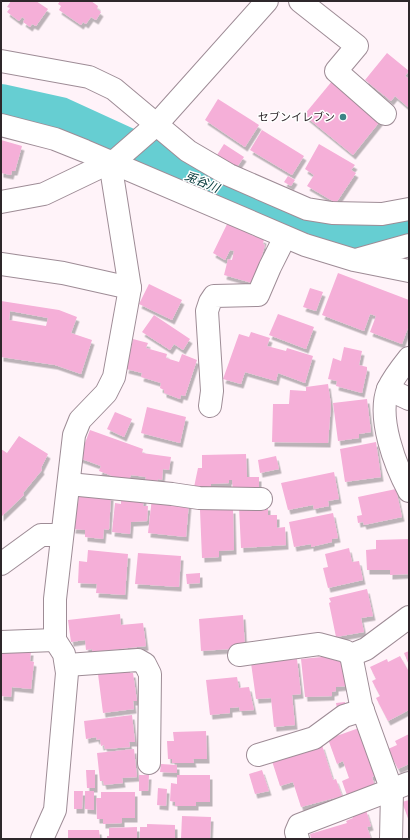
<svg xmlns="http://www.w3.org/2000/svg" width="410" height="840" font-family="Helvetica,'Noto Sans JP',sans-serif">
<style>
.lines{fill:none;stroke-linecap:round;stroke-linejoin:round}
.river{stroke:#66ced2;stroke-width:42}
.building{fill:#f5afd8;fill-rule:evenodd;filter:url(#shadow)}
.minor-casing{stroke:#9e8c96;stroke-width:24}
.minor{stroke:#fff;stroke-width:22}
.poi-dot{fill:#3b8486;stroke:#fff;stroke-width:1.5}
.labels{text-anchor:middle;stroke-width:3;stroke-linejoin:round;paint-order:stroke}
.poi-label{font-size:11px;fill:#2e272b;stroke:#fff;text-anchor:end}
.water-label{font-size:12px;font-style:italic;fill:#04383a;stroke:#fff}
</style>
<defs>
<filter id="shadow"><feDropShadow dx="2.5" dy="4.5" stdDeviation="0" flood-color="#0004"/></filter>
</defs>
<rect width="100%" height="100%" fill="#fff3f9"/>
<g class="lines">
<!-- river -->
<path class="river" d="M1 105 60 118 167 167 292 220 355 234 409 230"/>
</g>
<!-- building -->
<g class="building">
<path d="M11 1H36L48 9 36 26 32 24 30 27 23 22 25 19 22 17 19 21 7 12 10 8 7 7Z"/>
<path d="M60 1H91L98 6 97 9 101 12 96 20 91 17 86 24 83 22 81 25 59 10 61 6 58 4Z"/>
<path d="M387 53 409 71 405 76 409 79V108L395 96 391 101 365 80Z"/>
<path d="M333 80 381 120 353 155 304 115Z"/>
<path d="M218 99 259 125 245 147 205 120Z"/>
<path d="M262 130 304 156 292 175 250 150Z"/>
<path d="M1 140 22 146 15 171H12L11 175 1 173Z"/>
<path d="M224 144 244 157 237 167 217 155Z"/>
<path d="M319 144 355 165 351 170 356 173 336 203 307 186 314 175 305 169Z"/>
<path d="M288 176 295 180 291 186 284 182Z"/>
<path d="M230 218 251 228 248 234 264 239 263 244 265 245 256 277 253 279 252 283 224 275 228 259 232 260 234 251 230 250 225 260 213 253Z"/>
<path d="M338 273 409 300V325L402 344 370 332 376 316 370 314 364 331 322 315Z"/>
<path d="M149 284 182 300 172 320 139 304Z"/>
<path d="M310 288 323 292 316 311 303 307Z"/>
<path d="M1 301 59 310 77 317 71 333 92 340 81 374 55 365 1 357ZM10 311 48 318 46 326 9 320Z"/>
<path d="M278 314 314 327 306 349 269 335Z"/>
<path d="M154 315 190 339 183 350 174 344 170 350 142 332Z"/>
<path d="M251 332 270 338 267 346 286 351 287 348 313 356 305 383 278 373 276 381 245 372 241 384 223 379 239 334 249 337Z"/>
<path d="M133 339 148 343 146 348 167 354 166 358 179 362 182 354 197 360 185 396 181 395 180 399 164 393V390L160 388 161 383 141 377 142 373 126 369Z"/>
<path d="M344 347 362 351 359 365 367 367V370L362 393 336 386 337 381 328 379 333 358 341 361Z"/>
<path d="M328 384 331 405 328 443 272 442 273 404H289L290 390 306 391V387Z"/>
<path d="M367 399 371 432 359 434V438L338 441 333 403Z"/>
<path d="M147 407 186 417 180 443 141 433Z"/>
<path d="M115 412 132 419 124 437 107 429Z"/>
<path d="M90 430 143 449 142 453 171 457 169 470 163 469 162 480 158 479 157 484 145 482 146 477 131 475 128 482 99 471 101 466 79 458Z"/>
<path d="M19 436 48 454 41 468 42 470 23 493 24 495 1 517V449L7 453Z"/>
<path d="M376 442 381 477 345 482 340 449Z"/>
<path d="M246 454 247 477H259V492L233 493 232 480H229V483L211 484V491L193 492 198 468H202V455Z"/>
<path d="M276 456 279 469 260 473 258 460Z"/>
<path d="M334 472 339 499 328 501 329 506 314 509 313 505 288 510 281 483Z"/>
<path d="M396 489 402 517 364 525 363 522 358 523 357 516 362 515 358 497Z"/>
<path d="M79 492 111 496 109 530 104 529 103 539 85 537V530L73 529 76 504H78Z"/>
<path d="M121 496 144 498 143 506H148L147 521 131 522 130 534 112 532 115 503 121 504Z"/>
<path d="M152 498 189 502 186 537 148 533Z"/>
<path d="M268 506V515H277V528L285 527 286 545 241 548 239 507Z"/>
<path d="M233 509 234 550 219 551V557L202 558 200 510Z"/>
<path d="M333 513 338 538 332 539V542L311 547V544L294 547 289 522Z"/>
<path d="M409 539V574L390 575V570H367L366 550 376 549V540Z"/>
<path d="M349 548 352 562 359 561 363 580 328 588 323 568 328 567 325 554Z"/>
<path d="M88 550 128 554 125 595 96 593 97 584 78 583 79 561 87 562Z"/>
<path d="M138 553 181 556 179 587 135 584Z"/>
<path d="M200 573V583L187 584 186 574Z"/>
<path d="M367 589 373 616 361 618 364 632 336 637 329 603 331 602 329 598Z"/>
<path d="M120 614 121 625 143 623 146 646 92 652V649L86 650 85 640 71 642 68 620Z"/>
<path d="M243 615 245 648 201 651 199 619Z"/>
<path d="M1 651H31L30 661 34 662 31 689 12 687 11 697 1 696Z"/>
<path d="M409 651V665L404 653Z"/>
<path d="M332 656V659L343 658 346 686 336 687V691L332 692V696L305 697 301 659Z"/>
<path d="M400 656 409 672V710L388 721 376 698 380 696 372 681 376 679 370 667 387 659 388 662Z"/>
<path d="M297 659 301 694 292 695 295 725 274 727 271 698 256 699 251 663Z"/>
<path d="M130 670V673H133L137 701H133L134 709 103 713 98 674Z"/>
<path d="M237 677 239 688 249 687 254 710 240 711 239 707 230 708V713L210 715 206 680Z"/>
<path d="M345 702V707L337 708 336 703Z"/>
<path d="M132 715 135 742H129L130 747 105 749 104 745 101 746 100 739 97 740 96 737 86 739 84 721Z"/>
<path d="M359 728 376 775 372 777 375 786 348 798 342 781 349 778 343 761 337 764 328 739Z"/>
<path d="M206 731 207 759H193L194 763H172V759H168L167 741H174L173 732Z"/>
<path d="M409 734V764L398 769 388 749 397 745 395 741Z"/>
<path d="M322 745 333 780 336 779 342 796 301 807 293 782 280 786 272 761Z"/>
<path d="M134 749 137 777 122 778 123 783 104 785 103 781H100L97 753Z"/>
<path d="M161 764 177 765V773L160 772Z"/>
<path d="M86 770H95V788H87Z"/>
<path d="M262 770 269 791 255 794 249 774Z"/>
<path d="M139 775H149L148 791H139Z"/>
<path d="M177 775H210V802H196V806H175V802L170 801 171 783 177 784Z"/>
<path d="M158 788 167 789 166 806 157 805Z"/>
<path d="M74 791H83L82 809H74Z"/>
<path d="M85 791H94V810L85 809Z"/>
<path d="M101 792H135V818H122V823L103 824V819H97L96 798H101Z"/>
<path d="M409 800V821L402 802Z"/>
<path d="M366 810 371 826 367 827 371 839H311L310 834 347 823 346 821 353 818 352 815Z"/>
<path d="M182 816 211 817 210 839H181Z"/>
<path d="M147 824 175 825V839H140V827H147Z"/>
<path d="M137 827V839H107V836H109V828Z"/>
<path d="M68 830H99L100 839H68Z"/>
</g>
<g class="lines">
<!-- minor casing -->
<g class="minor-casing">
<g id="minor">
<path d="M300 1 357 46 336 71 385 114"/>
<path d="M1 61 89 77 114 89 188 151 229 175 307 209 332 213 382 214 409 209"/>
<path d="M1 125 55 139 85 151 305 245 354 260 409 271"/>
<path d="M1 202 44 194 117 159 156 125 267 1"/>
<path d="M359 259 409 245"/>
<path d="M1 264 63 273 130 288"/>
<path d="M409 358C401 368 393 378 388 389 377 418 395 465 409 491"/>
<path d="M388 389 409 399"/>
<path d="M210 406 212 391 207 311 210 302 214 296 258 295 270 267 285 237"/>
<path d="M69 484 172 494 199 498 261 499"/>
<path d="M1 564 41 535H62"/>
<path d="M1 642 55 640"/>
<path d="M239 655 319 644 345 651 351 655 366 649 409 617"/>
<path d="M351 655 361 705 392 791 391 839"/>
<path d="M67 665 138 660 145 664 150 674 149 763"/>
<path d="M258 755 314 738 344 716 363 710"/>
<path d="M42 839 55 810 67 673 64 654 55 640V599L74 435 80 420 106 393 114 377 130 288 110 162"/>
<path d="M298 839 296 832 299 825 409 783"/>
</g>
</g>
<!-- minor -->
<use href="#minor" class="minor"/>
</g>
<!-- markers -->
<circle class="poi-dot" cx="343" cy="117" r="4"/>
<g class="labels">
<!-- poi labels -->
<g class="poi-label">
<text x="335" y="121">セブンイレブン</text>
</g>
<!-- water labels -->
<g class="water-label">
<text transform="translate(202 182) rotate(23)" y="4">兎谷川</text>
</g>
</g>
<!-- border -->
<rect width="410" height="840" fill="none" stroke="#2e272b" stroke-width="4"/>
</svg>
